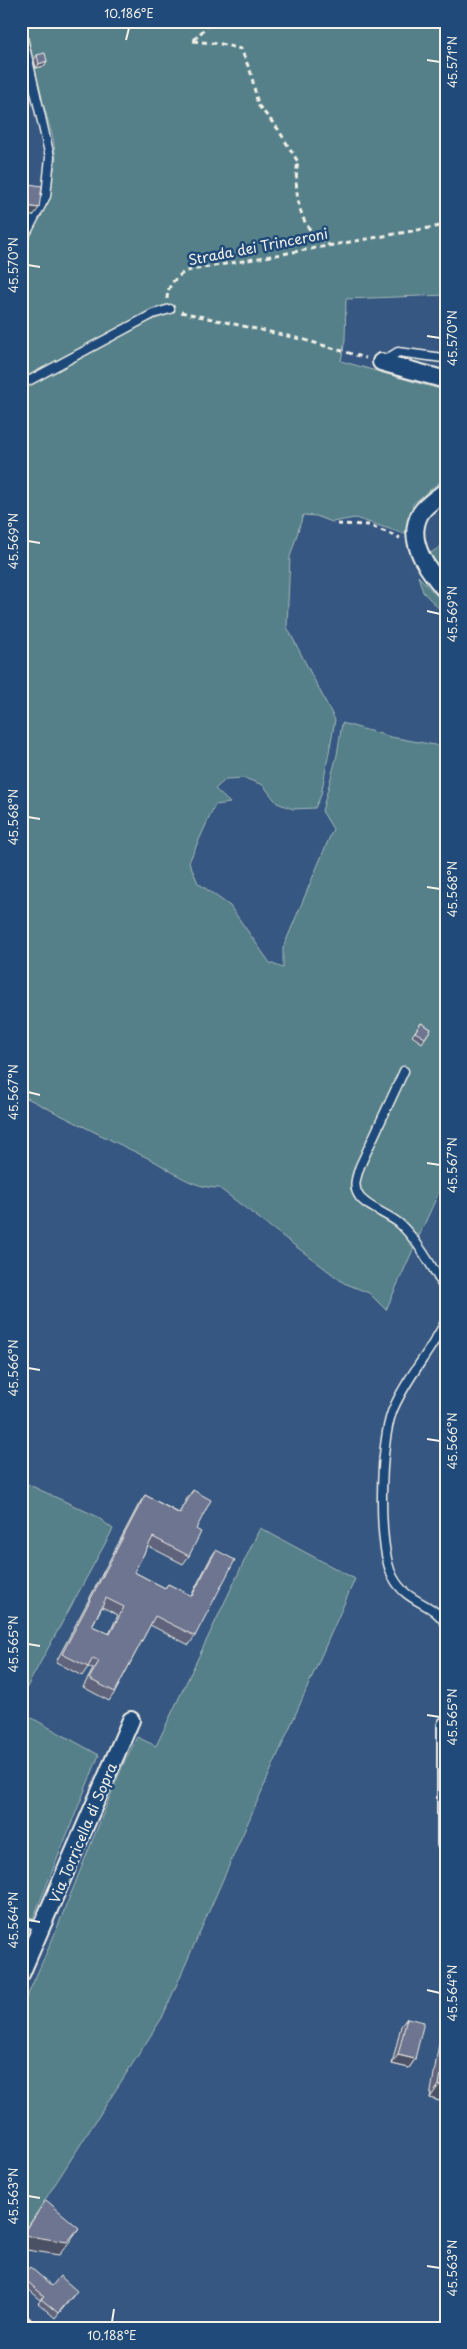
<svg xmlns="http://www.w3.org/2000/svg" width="467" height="2349" font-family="'Playpen Sans',sans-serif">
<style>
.green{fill:#548089;stroke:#a4b8b8}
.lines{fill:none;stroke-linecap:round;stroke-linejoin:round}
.lane-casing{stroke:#f4f1e8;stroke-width:11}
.street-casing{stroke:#f4f1e8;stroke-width:20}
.path{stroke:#f4f1e8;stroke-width:3;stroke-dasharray:5 4;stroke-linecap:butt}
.lane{stroke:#1f4a7a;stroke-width:8}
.street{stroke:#1f4a7a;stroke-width:16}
.wall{fill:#5e647c;stroke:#f4f1e8;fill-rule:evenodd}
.shaded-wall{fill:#4c5165;stroke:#f4f1e8}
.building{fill:#6d7490;stroke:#f4f1e8;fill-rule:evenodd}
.ticks{fill:none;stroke:#f4f1e8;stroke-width:2}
.labels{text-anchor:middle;stroke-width:5;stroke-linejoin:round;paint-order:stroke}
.street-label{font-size:14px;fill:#f4f1e8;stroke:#1f4a7a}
.neatline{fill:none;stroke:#f4f1e8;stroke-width:2}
.ticks-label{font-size:12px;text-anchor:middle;fill:#f4f1e8}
</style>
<rect width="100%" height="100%" fill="#365781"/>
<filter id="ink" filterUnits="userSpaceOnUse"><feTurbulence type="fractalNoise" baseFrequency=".02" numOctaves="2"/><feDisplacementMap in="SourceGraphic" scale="10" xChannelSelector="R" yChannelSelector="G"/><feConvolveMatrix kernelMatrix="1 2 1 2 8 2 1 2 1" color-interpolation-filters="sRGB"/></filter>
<g filter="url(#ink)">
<!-- green -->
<g class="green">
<path d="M22 21H446V295L346 299 345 340 341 361 446 391V477L413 504 405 534 355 518 332 522 316 516 303 515 290 557 287 627 335 720 321 795 315 808 293 809 277 803 263 785 244 778 226 779 215 789 230 803 215 805 189 862 198 883 230 906 270 963 283 968V948L333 829 322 811 337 755 342 723 391 737 435 745 446 752V1176L386 1310 369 1293 344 1283 219 1188C192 1188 174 1172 152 1160 110 1140 68 1119 27 1098L21 1100V243L51 183 56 160 53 138 25 41Z"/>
<path d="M446 543V577L429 554Z"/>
<path d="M418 576 446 605V616L423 592Z"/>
<path d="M21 1481 96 1516 113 1529 21 1698Z"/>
<path d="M260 1528 355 1579 162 2018 21 2237V2010L53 1938 122 1767 137 1737 156 1746Z"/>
<path d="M21 1712 99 1755 33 1919 21 1914Z"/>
</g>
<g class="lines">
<!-- lane casing -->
<g class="lane-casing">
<g id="lane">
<path d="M21 29 50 157 46 196 21 243"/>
<path d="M21 223 23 238"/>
<path d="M382 362 398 352 443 358"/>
<path d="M21 385 153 314 170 309"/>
<path d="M404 1071 360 1166C357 1176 352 1186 359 1196 366 1207 390 1215 400 1224 419 1242 434 1269 446 1292"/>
<path d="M446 1320C431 1352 405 1379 392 1412 380 1444 377 1547 393 1577 407 1604 432 1601 446 1624"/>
<path d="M21 1919 42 1928"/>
</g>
</g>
<!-- street casing -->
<g class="street-casing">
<g id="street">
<path d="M381 362 446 380"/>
<path d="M446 491C438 497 425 505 420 514 405 542 429 571 446 591"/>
<path d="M446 1725V1844"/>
<path d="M21 1974 131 1720"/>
</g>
</g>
<!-- path -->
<g class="path">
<path d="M194 40 212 21"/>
<path d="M193 41 221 44 241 49 251 73 258 105 278 129 298 162C294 181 297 211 308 227 313 234 323 239 329 245"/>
<path d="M167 299C168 284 174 279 186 271L446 225"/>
<path d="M181 312 305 340 366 358"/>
<path d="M337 524 369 525 400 538"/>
<path d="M21 2311 39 2328"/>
<path d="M21 2325 24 2328"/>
</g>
<!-- lane -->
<use href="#lane" class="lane"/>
<!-- street -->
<use href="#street" class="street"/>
</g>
<!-- wall -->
<g class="wall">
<path d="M37 55 47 61 44 66 36 68 34 60Z"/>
<path d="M421 1023 431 1029 422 1043 412 1036Z"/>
<path d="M193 1490 196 1529 189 1556 183 1564 148 1546 134 1572 165 1588 168 1584 191 1596 210 1559 216 1550 195 1636 189 1645 150 1625 115 1692 109 1701 83 1687 93 1669 88 1667 82 1676 56 1662 139 1504 145 1495 179 1513 187 1498ZM102 1607 118 1615 109 1634 92 1626Z"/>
<path d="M407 2018 415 2059 409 2068 392 2064 401 2026Z"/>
<path d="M446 2028V2103L430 2098 440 2037Z"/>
<path d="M21 2276 52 2286 74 2295 55 2318 38 2303 41 2300 21 2283Z"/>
</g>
<!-- shaded-wall -->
<g class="shaded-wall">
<path d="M47 61 44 66 36 68 39 64Z"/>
<path d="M21 205 39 208 33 216 21 215Z"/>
<path d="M398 2055 415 2059 409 2068 392 2064Z"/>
<path d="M439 2085 446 2088V2103L430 2098Z"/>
<path d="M79 2228 70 2241 59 2255 21 2249V2238L23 2235Z"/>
</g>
<!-- building -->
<g class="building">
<path d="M45 53 47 61 39 64 37 55Z"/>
<path d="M21 183 42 186 39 208 21 205Z"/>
<path d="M421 1023 431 1029 425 1038 415 1032Z"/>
<path d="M193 1490 211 1500 196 1529 201 1532 189 1556 153 1537 134 1572 165 1588 168 1584 192 1596 216 1550 235 1560 195 1636 155 1616 115 1692 89 1679 99 1661 93 1658 88 1667 62 1654 145 1495 180 1514ZM106 1598 124 1607 110 1634 92 1626Z"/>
<path d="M407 2018 424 2022 415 2059 398 2055Z"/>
<path d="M446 2042V2088L439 2085Z"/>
<path d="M46 2200 79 2228 67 2242 23 2235Z"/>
<path d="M30 2267 52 2286 60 2276 77 2291 58 2313 41 2299 44 2296 21 2276Z"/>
</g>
</g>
<!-- ticks -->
<path class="ticks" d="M126 40 129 28M427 60 440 62M28 265 40 267M427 336 440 338M28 541 40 543M427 611 440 614M28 817 40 819M427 887 440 889M28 1092 40 1095M427 1163 440 1165M28 1368 40 1370M427 1439 440 1441M28 1644 40 1646M427 1715 440 1717M28 1920 40 1922M427 1990 440 1993M28 2196 40 2198M427 2266 440 2268M112 2322 114 2309"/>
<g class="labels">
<!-- street labels -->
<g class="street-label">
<text transform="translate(258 247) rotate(-11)" y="5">Strada dei Trinceroni</text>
<text transform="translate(83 1833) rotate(-67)" y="5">Via Torricella di Sopra</text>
</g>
</g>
<!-- margin -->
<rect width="467" height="2349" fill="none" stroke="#1f4a7a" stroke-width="55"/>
<rect x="28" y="28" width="412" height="2294" class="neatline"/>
<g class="ticks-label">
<text x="129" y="18">10.186°E</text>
<text transform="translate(453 62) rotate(-90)" y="4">45.571°N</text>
<text transform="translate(14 265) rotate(-90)" y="4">45.570°N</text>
<text transform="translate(453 338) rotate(-90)" y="4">45.570°N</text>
<text transform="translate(14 541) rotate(-90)" y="4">45.569°N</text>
<text transform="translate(453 614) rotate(-90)" y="4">45.569°N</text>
<text transform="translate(14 817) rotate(-90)" y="4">45.568°N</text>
<text transform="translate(453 889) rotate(-90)" y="4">45.568°N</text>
<text transform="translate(14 1092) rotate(-90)" y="4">45.567°N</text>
<text transform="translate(453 1165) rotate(-90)" y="4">45.567°N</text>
<text transform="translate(14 1368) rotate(-90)" y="4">45.566°N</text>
<text transform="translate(453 1441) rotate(-90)" y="4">45.566°N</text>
<text transform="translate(14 1644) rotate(-90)" y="4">45.565°N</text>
<text transform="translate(453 1717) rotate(-90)" y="4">45.565°N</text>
<text transform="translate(14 1920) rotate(-90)" y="4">45.564°N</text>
<text transform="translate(453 1993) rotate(-90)" y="4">45.564°N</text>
<text transform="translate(14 2196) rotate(-90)" y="4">45.563°N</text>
<text transform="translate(453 2268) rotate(-90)" y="4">45.563°N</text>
<text x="112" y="2340">10.188°E</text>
</g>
</svg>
